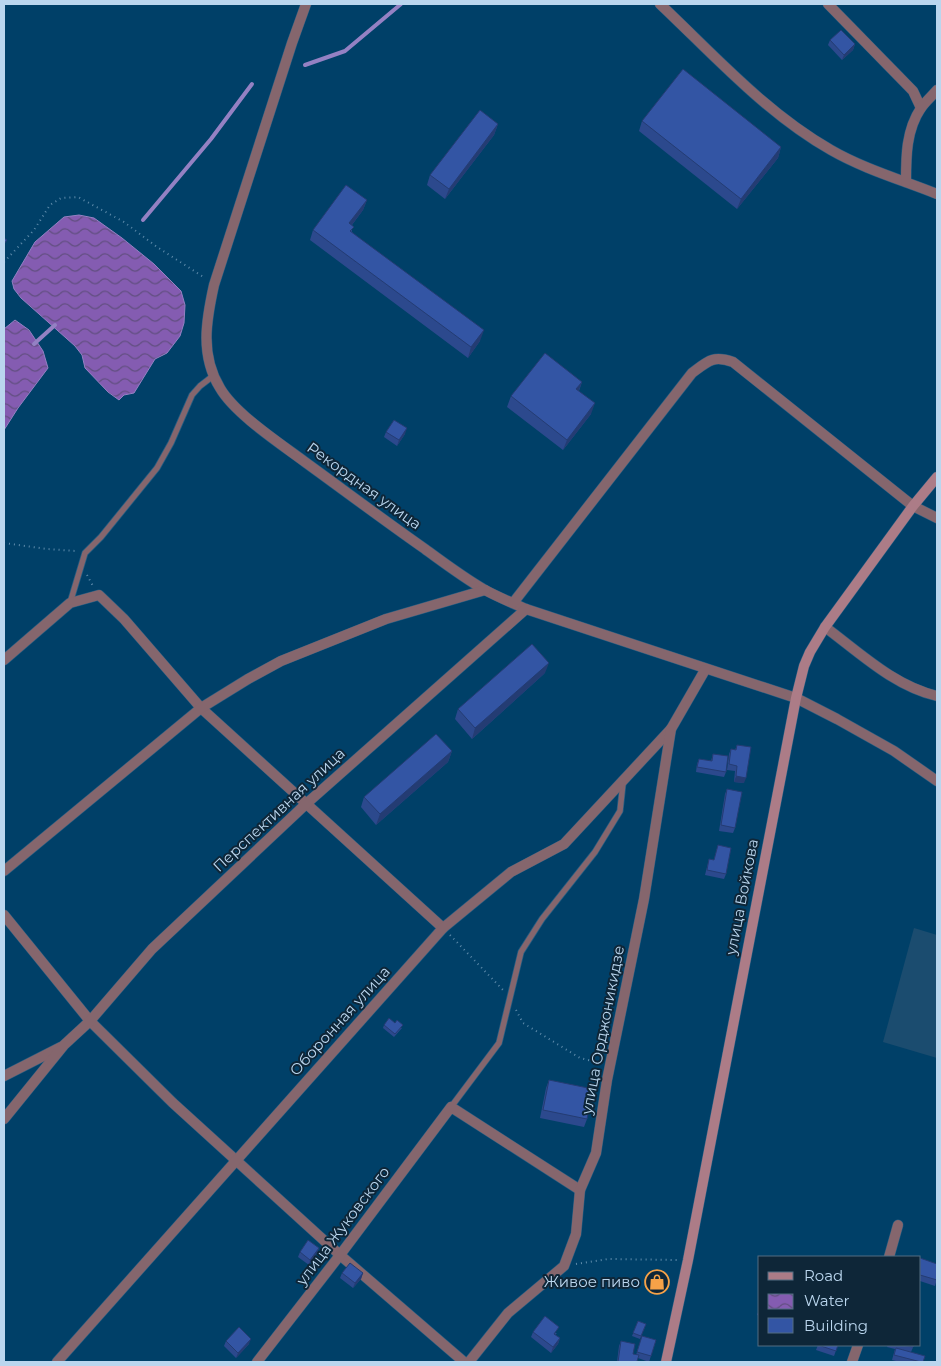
<svg xmlns="http://www.w3.org/2000/svg" width="941" height="1366" font-family="Montserrat,sans-serif">
<style>
.built{fill:#1b4c6f}
.water{fill:url(#water-waves);stroke:#9481c3}
.lines{fill:none;stroke-linecap:round;stroke-linejoin:round}
.stream{stroke:#9481c3;stroke-width:4}
.lane-casing{stroke:#255e83;stroke-width:7}
.street-casing{stroke:#255e83;stroke-width:11}
.secondary-casing{stroke:#255e83;stroke-width:11}
.path{stroke:#5d8bab;stroke-width:2;stroke-dasharray:1 4;stroke-linecap:butt}
.lane{stroke:#85666d;stroke-width:5.5}
.street{stroke:#85666d;stroke-width:10}
.secondary{stroke:#ac7c87;stroke-width:10}
.wall{fill:#2c498d}
.shaded-wall{fill:#243c73}
.building{fill:#3355a4;stroke:#243c73}
.labels{text-anchor:middle;stroke-width:4;stroke-linejoin:round;paint-order:stroke}
.street-label{font-size:15px;fill:#bad6ee;stroke:#0e2638}
.poi-label{font-size:15px;fill:#bad6ee;stroke:#0e2638;text-anchor:end}
</style>
<defs>
<pattern id="water-waves" width="16" height="10" patternUnits="userSpaceOnUse" patternTransform="scale(1.25)"><rect width="16" height="10" fill="#845cb1"/><path d="M0 5q4-4 8 0t8 0" fill="none" stroke="#624f81"/></pattern>
</defs>
<rect width="100%" height="100%" fill="#004068"/>
<!-- built -->
<path class="built" d="M914 928 937 935V1058L883 1042Z"/>
<!-- water -->
<g class="water">
<path d="M79 215 94 218 122 238 154 264 181 291 185 305 184 323 180 336 167 353 155 359 134 393 124 395 119 400 108 392 85 368 82 355 75 346 21 298 14 289 12 281 35 242 64 217Z"/>
<path d="M15 320 29 330 43 351 48 368 18 408 4 430V329Z"/>
</g>
<g class="lines">
<!-- stream -->
<g class="stream">
<path d="M305 65 345 51 401 4"/>
<path d="M143 220 211 139 252 84"/>
<path d="M34 344 55 325"/>
</g>
<!-- lane casing -->
<g class="lane-casing">
<g id="lane">
<path d="M70 603 85 553 101 537 157 468 171 443 192 395 200 386 213 376"/>
<path d="M451 1107 499 1043 521 952 542 919 595 852 620 811 623 783"/>
</g>
</g>
<!-- street casing -->
<g class="street-casing">
<g id="street">
<path d="M306 4 292 43 214 285C206 321 200 355 220 388 235 414 281 444 305 462 345 491 385 521 425 549 444 563 464 578 485 590 498 597 512 603 526 609L796 698 837 719 894 751 937 781"/>
<path d="M660 4C714 55 766 113 831 150 864 169 902 180 937 194"/>
<path d="M828 4 913 91 921 108"/>
<path d="M906 182C906 157 906 130 921 108 925 102 932 96 937 90"/>
<path d="M513 603 692 373C708 361 713 355 733 362L913 506 937 518"/>
<path d="M825 627C860 653 894 686 937 696"/>
<path d="M4 660 70 603 99 595 124 619 201 708 443 928"/>
<path d="M4 871 201 708 248 679 281 661 386 619 485 590"/>
<path d="M4 915 90 1021 173 1103 340 1255 464 1362"/>
<path d="M4 1076 61 1047"/>
<path d="M4 1119 64 1045 90 1021 152 949 306 804 526 609"/>
<path d="M889 1257 898 1225"/>
<path d="M57 1362 443 928 511 872 564 844 671 729"/>
<path d="M257 1362 340 1255 451 1107 580 1190"/>
<path d="M469 1362 508 1313 564 1266 576 1234 580 1190 596 1153 607 1080 644 899 671 729 705 670"/>
<path d="M852 1362 858 1345"/>
</g>
</g>
<!-- secondary casing -->
<g class="secondary-casing">
<path id="secondary" d="M666 1362 688 1260 796 698 804 666 810 652 825 627 913 506 937 477"/>
</g>
<!-- path -->
<g class="path">
<path d="M4 262 34 230 50 205 61 198 78 197 124 222 157 247 205 278"/>
<path d="M4 543 47 549 76 551"/>
<path d="M87 575 93 586"/>
<path d="M450 935 504 991"/>
<path d="M516 1010 523 1023 580 1058 600 1063"/>
<path d="M576 1264 608 1259 678 1260"/>
</g>
<!-- lane -->
<use href="#lane" class="lane"/>
<!-- street -->
<use href="#street" class="street"/>
<!-- secondary -->
<use href="#secondary" class="secondary"/>
</g>
<!-- wall -->
<g class="wall">
<path d="M830 40 855 44 853 50 842 60 828 45Z"/>
<path d="M642 121 781 147 778 158 737 209 639 131Z"/>
<path d="M498 124 494 135 445 199 427 185 430 175Z"/>
<path d="M367 200 363 210 352 225V232L480 341 468 358 310 240 313 230Z"/>
<path d="M582 382 579 391 591 414 563 450 507 407 511 396Z"/>
<path d="M386 432 405 434 397 446 384 437Z"/>
<path d="M545 673 472 739 455 719 458 709Z"/>
<path d="M737 745 744 783 734 782 735 771 727 770 729 754 731 749 735 750Z"/>
<path d="M452 751 448 762 376 825 361 807 364 797Z"/>
<path d="M713 754 726 772 724 777 696 772 697 764 699 759 711 761Z"/>
<path d="M727 789 735 828 733 833 719 831 725 794Z"/>
<path d="M718 845 726 874 724 879 705 875 709 859 714 860Z"/>
<path d="M384 1025 402 1028 394 1037 383 1028Z"/>
<path d="M549 1080 587 1119 584 1127 540 1118 546 1088Z"/>
<path d="M319 1248 317 1253 309 1265 298 1257 300 1252Z"/>
<path d="M920 1258 937 1279 935 1286 920 1281Z"/>
<path d="M342 1273H363L361 1279 353 1288 340 1278Z"/>
<path d="M652 1275 661 1287 660 1289 649 1287Z"/>
<path d="M760 1307V1316L757 1315Z"/>
<path d="M638 1321 646 1324 640 1339 632 1336Z"/>
<path d="M533 1332 557 1333 555 1335 560 1338 558 1344 551 1353 531 1337Z"/>
<path d="M642 1336 656 1340 649 1362 638 1358 637 1361 640 1362H617L619 1346 621 1341 633 1354 636 1355Z"/>
<path d="M226 1341 249 1344 236 1358 224 1346Z"/>
<path d="M818 1345H838L834 1356 816 1350Z"/>
<path d="M888 1345H914L911 1352 923 1362H900L892 1360 895 1349 887 1347Z"/>
</g>
<!-- shaded-wall -->
<g class="shaded-wall">
<path d="M855 44 853 50 842 60 844 55Z"/>
<path d="M498 124 494 135 445 199 449 189Z"/>
<path d="M781 147 778 158 737 209 741 199Z"/>
<path d="M367 200 363 210 345 234 349 223Z"/>
<path d="M484 330 480 341 468 358 471 347Z"/>
<path d="M582 382 578 392 576 389Z"/>
<path d="M595 403 591 414 563 450 567 440Z"/>
<path d="M407 428 405 434 397 446 399 440Z"/>
<path d="M549 663 545 673 472 739 475 728Z"/>
<path d="M452 751 448 762 376 825 380 814Z"/>
<path d="M736 776 746 778 744 783 734 782Z"/>
<path d="M319 1248 317 1253 309 1265 310 1260Z"/>
<path d="M363 1273 361 1279 353 1288 355 1283Z"/>
<path d="M560 1338 558 1344 551 1353 553 1347Z"/>
<path d="M251 1339 249 1344 236 1358 238 1353Z"/>
</g>
<!-- building -->
<g class="building">
<path d="M841 30 855 44 844 55 830 40Z"/>
<path d="M683 69 781 147 741 199 642 121Z"/>
<path d="M480 110 498 124 449 189 430 175Z"/>
<path d="M346 185 367 200 349 223 354 227 350 231 484 330 471 347 313 230Z"/>
<path d="M4 238 7 240 4 244Z"/>
<path d="M545 353 582 382 576 389 595 403 567 440 511 396Z"/>
<path d="M394 420 407 428 399 440 386 432Z"/>
<path d="M532 644 549 663 475 728 458 709Z"/>
<path d="M436 734 452 751 380 814 364 797Z"/>
<path d="M737 745 751 747 746 778 736 776 737 766 729 764 731 749 736 750Z"/>
<path d="M713 754 728 756 726 772 697 767 699 759 712 761Z"/>
<path d="M727 789 742 792 735 828 721 825Z"/>
<path d="M718 845 731 848 726 874 707 870 709 859 714 860Z"/>
<path d="M389 1018 395 1023 397 1020 403 1025 395 1034 384 1025Z"/>
<path d="M549 1080 593 1089 587 1119 543 1110Z"/>
<path d="M308 1240 319 1248 310 1260 300 1252Z"/>
<path d="M920 1258 937 1264V1280L920 1275Z"/>
<path d="M350 1263 363 1273 355 1283 342 1273Z"/>
<path d="M653 1273 664 1275 661 1287 650 1284Z"/>
<path d="M545 1316 559 1327 554 1334 560 1338 553 1347 533 1332Z"/>
<path d="M638 1321 646 1324 641 1336 633 1333Z"/>
<path d="M239 1327 251 1339 238 1353 226 1341Z"/>
<path d="M642 1336 656 1340 651 1356 637 1352Z"/>
<path d="M621 1341 635 1344 633 1354 639 1355 637 1361 640 1362H618Z"/>
<path d="M818 1345H838L836 1351Z"/>
<path d="M902 1345H914L913 1347Z"/>
<path d="M896 1348 925 1356 923 1362H921L894 1355Z"/>
</g>
<!-- icons -->
<defs>
<g id="shop-ring" transform="scale(1.25)"><circle r="9.5" fill="#0e2638" stroke="#f6a248" stroke-width="1.5"/><path d="M-5-2.5h2.3a2.7 3.5 0 0 1 5.4 0H5L5.5 6h-11ZM-1.5-2.5h3a1.5 2.3 0 0 0-3 0Z" fill="#f6a248"/></g>
</defs>
<g fill-rule="evenodd">
<use href="#shop-ring" x="657" y="1282"/>
</g>
<g class="labels">
<!-- street labels -->
<g class="street-label">
<text transform="translate(364 486) rotate(36)" y="5">Рекордная улица</text>
<text transform="translate(279 810) rotate(-43)" y="5">Перспективная улица</text>
<text transform="translate(742 897) rotate(-79)" y="5">улица Войкова</text>
<text transform="translate(340 1021) rotate(-48)" y="5">Оборонная улица</text>
<text transform="translate(603 1030) rotate(-79)" y="5">улица Орджоникидзе</text>
<text transform="translate(343 1226) rotate(-53)" y="5">улица Жуковского</text>
</g>
<!-- poi labels -->
<g class="poi-label">
<text x="640" y="1287">Живое пиво</text>
</g>
</g>
<!-- border -->
<rect width="941" height="1366" fill="none" stroke="#bad6ee" stroke-width="10"/>
<!-- legend -->
<rect x="758" y="1256" width="162" height="90" fill="#0e2638" stroke="#536c81"/>
<rect x="768" y="1272" width="25" height="8" fill="#ac7c87" stroke="#536c81"/>
<text x="804" y="1281" font-size="15" fill="#bad6ee">Road</text>
<rect x="768" y="1294" width="25" height="15" fill="url(#water-waves)" stroke="#536c81"/>
<text x="804" y="1306" font-size="15" fill="#bad6ee">Water</text>
<rect x="768" y="1318" width="25" height="15" fill="#3355a4" stroke="#536c81"/>
<text x="804" y="1331" font-size="15" fill="#bad6ee">Building</text>
</svg>
